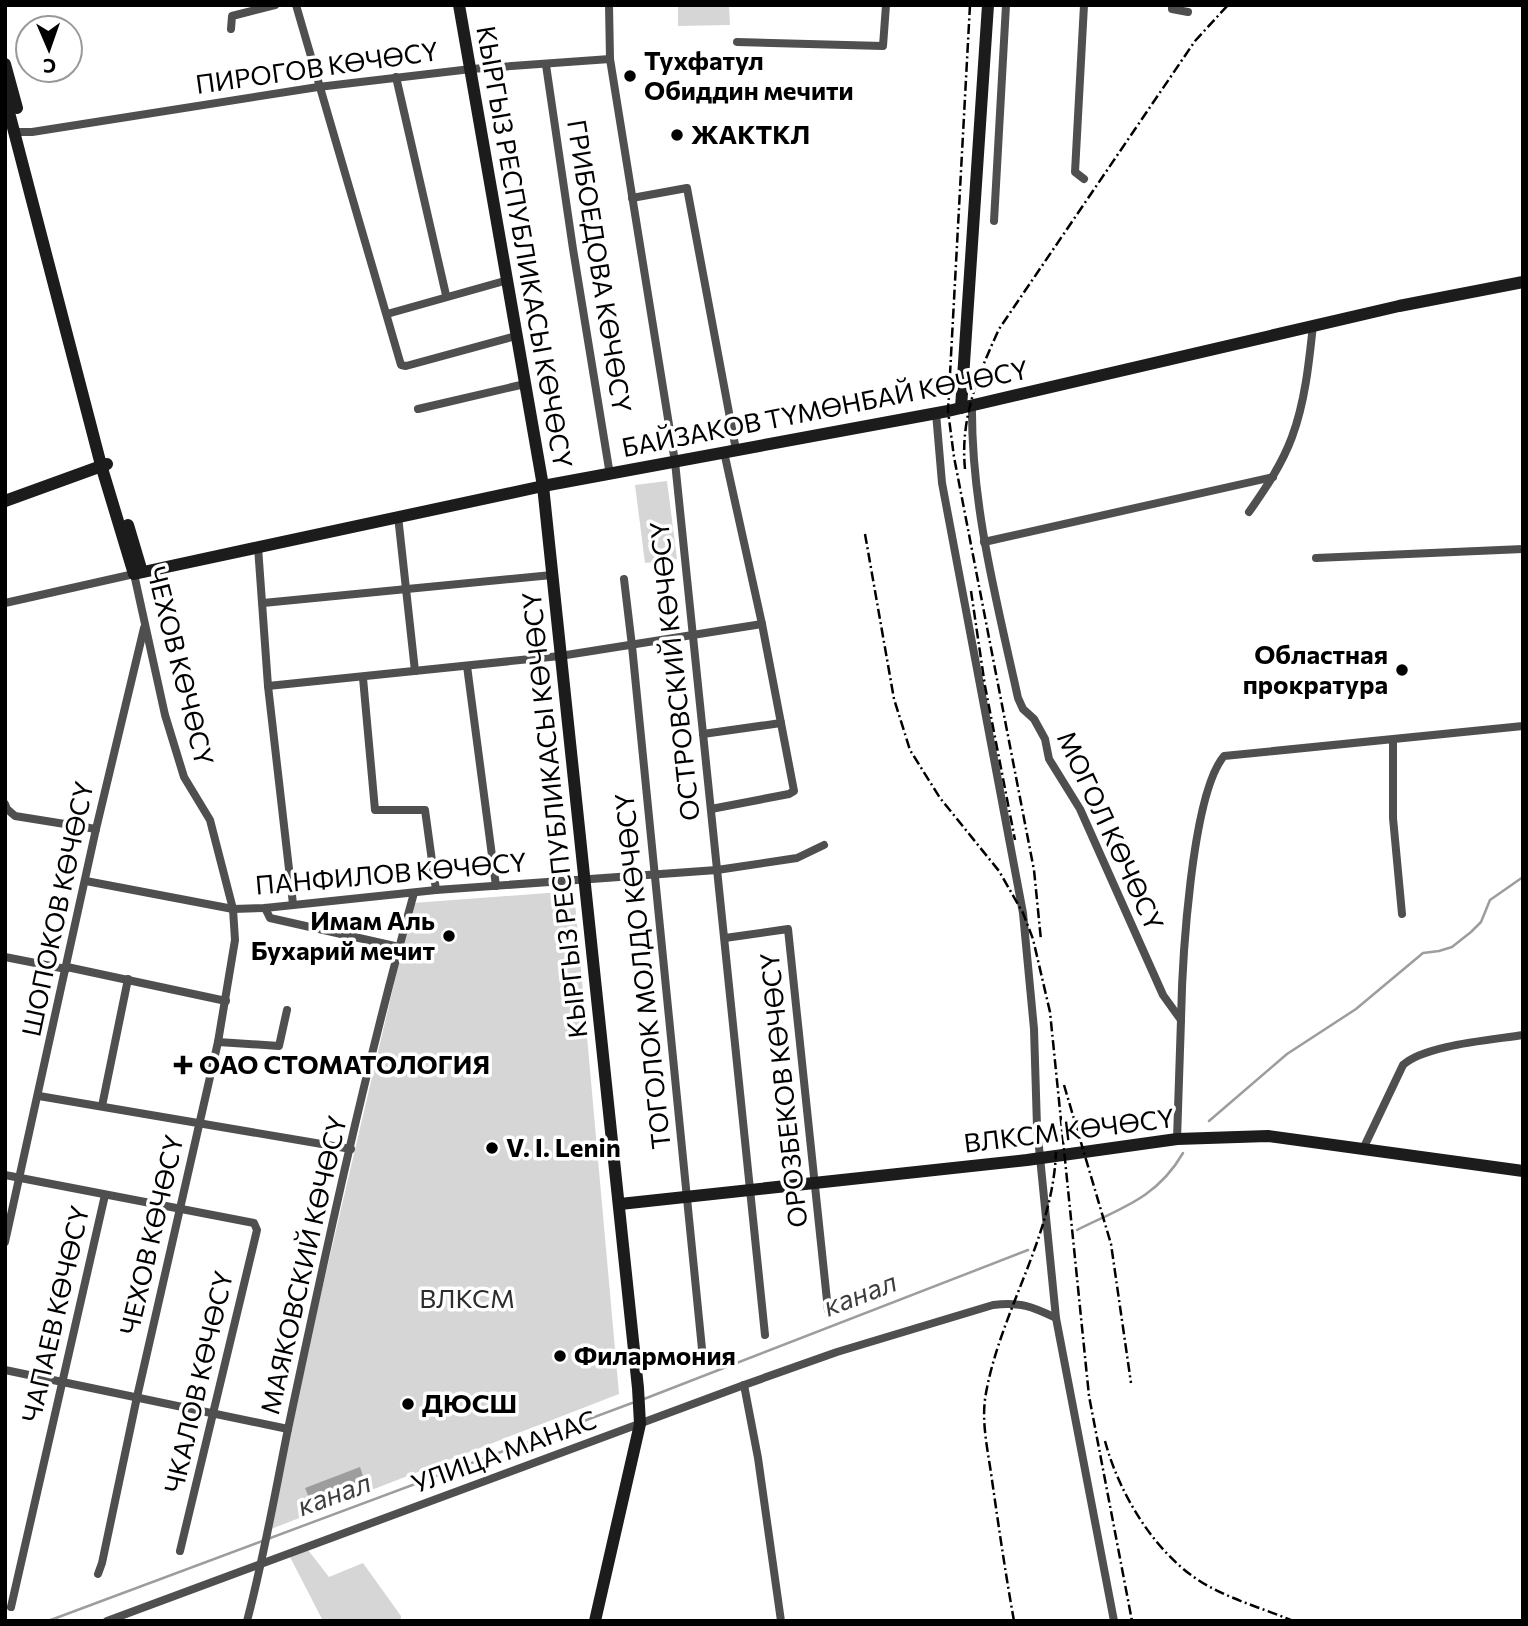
<svg xmlns="http://www.w3.org/2000/svg" width="1528" height="1626" font-family="Commissioner,sans-serif">
<style>
.green{fill:#d6d6d6}
.water{fill:#9d9d9d}
.lines{fill:none;stroke-linecap:round;stroke-linejoin:round}
.stream{stroke:#9d9d9d;stroke-width:2.5}
.street{stroke:#4f4f4f;stroke-width:8}
.secondary{stroke:#1c1c1c;stroke-width:12}
.rail{stroke:#000;stroke-width:2.5;stroke-dasharray:10 3.5 2 3.5;stroke-linecap:butt}
.poi-dot{fill:#000;stroke:#fff;stroke-width:2.5}
.labels{text-anchor:middle;stroke-width:7;stroke-linejoin:round;paint-order:stroke}
.poi-label{font-size:26px;font-weight:bold;fill:#000;stroke:#fff;text-anchor:start}
.street-label{font-size:26px;fill:#000;stroke:#fff}
.park-label{font-size:26px;fill:#2d2d2d;stroke:#fff}
.water-label{font-size:28px;font-style:italic;fill:#3e3e3e;stroke:#fff}
</style>
<rect width="100%" height="100%" fill="#fff"/>
<!-- green -->
<g class="green">
<path d="M678 5H729L730 25 678 26Z"/>
<path d="M667 481 677 559 645 563 635 485Z"/>
<path d="M574 891 619 1394 271 1529 296 1400 413 903Z"/>
<path d="M308 1550 329 1577 363 1563 401 1616V1621H323L290 1557Z"/>
</g>
<!-- water -->
<path class="water" d="M360 1467 366 1485 312 1505 305 1488Z"/>
<g class="lines">
<!-- stream -->
<g class="stream">
<path d="M1209 1121 1287 1054 1356 1009 1423 953 1439 951 1452 947 1471 932 1481 922 1490 900 1523 877"/>
<path d="M1077 1230C1121 1208 1157 1198 1183 1153"/>
<path d="M644 1399 1028 1250"/>
<path d="M48 1621 632 1403"/>
</g>
<!-- street -->
<g class="street">
<path d="M296 5 401 365 406 366 516 336"/>
<path d="M609 5 610 59 675 462 765 1335"/>
<path d="M1084 5 1075 172 1084 179"/>
<path d="M1172 5V9L1188 12"/>
<path d="M231 29 232 16 275 5"/>
<path d="M737 42 883 46 886 5"/>
<path d="M546 65 573 249 610 475"/>
<path d="M396 77 446 295"/>
<path d="M14 132H32L318 87 471 69 610 59"/>
<path d="M632 198 687 188 736 450"/>
<path d="M994 221 1006 5"/>
<path d="M387 314 508 280"/>
<path d="M972 406C971 505 997 602 1018 698L1023 709 1034 719 1045 739 1049 759 1080 809 1163 995 1181 1020 1177 1139"/>
<path d="M418 409 525 384"/>
<path d="M936 413 942 483 1023 913 1034 1029 1037 1127 1056 1318"/>
<path d="M1249 512C1266 488 1282 464 1292 437 1305 402 1309 363 1313 325"/>
<path d="M398 516 415 671"/>
<path d="M984 542 1273 477"/>
<path d="M258 547 268 686 293 904"/>
<path d="M1316 558 1523 549"/>
<path d="M624 579 632 646 703 1359"/>
<path d="M5 603 134 574 165 715 184 777 210 820 233 909 235 940 218 1042 137 1397 102 1563 98 1574"/>
<path d="M263 603 552 575"/>
<path d="M467 666 496 886"/>
<path d="M363 678 375 810H425L436 890"/>
<path d="M268 686 560 656 762 624"/>
<path d="M703 734 781 723"/>
<path d="M1393 741V818L1402 914"/>
<path d="M5 804 7 809 15 816 96 829"/>
<path d="M711 809 789 794 794 791 762 624 724 452"/>
<path d="M86 881 233 909 265 908 436 890 717 870 797 858 824 845"/>
<path d="M265 908 270 918 399 947"/>
<path d="M725 938 788 929 828 1310"/>
<path d="M5 957 66 969"/>
<path d="M67 967 226 1001"/>
<path d="M1181 1020C1182 965 1191 795 1224 756L1523 726"/>
<path d="M218 1042 279 1046 287 1010"/>
<path d="M39 1096 351 1149"/>
<path d="M102 1106 128 979"/>
<path d="M1363 1149 1403 1065C1424 1045 1492 1040 1523 1035"/>
<path d="M5 1175 254 1223 257 1230 180 1551"/>
<path d="M5 1242 96 829 144 628"/>
<path d="M5 1370 288 1429"/>
<path d="M744 1385 758 1458 781 1621"/>
<path d="M11 1607 105 1195"/>
<path d="M107 1621 744 1385 837 1352 993 1305C1021 1302 1031 1306 1056 1318L1114 1621"/>
<path d="M247 1621C264 1557 275 1493 288 1429 326 1250 365 1069 414 893"/>
</g>
<!-- secondary -->
<g class="secondary">
<path d="M459 5 543 486 638 1388 640 1424 595 1621"/>
<path d="M5 64 17 108"/>
<path d="M5 97 101 465 134 574 543 486 948 411 1399 306 1523 282"/>
<path d="M961 408 988 5"/>
<path d="M5 501 107 464"/>
<path d="M128 525 142 572"/>
<path d="M620 1204 1027 1160 1177 1139 1268 1136 1523 1171"/>
</g>
<!-- rail -->
<g class="rail">
<path d="M970 5 948 411 954 457 1034 870 1041 940"/>
<path d="M965 469C960 418 978 375 999 329L1195 41 1228 5"/>
<path d="M865 534 894 699 910 750 940 798 999 871 1023 913 1033 939 1050 1012 1089 1396 1132 1621"/>
<path d="M971 591 985 686 1015 840"/>
<path d="M1064 1085 1111 1244 1131 1383"/>
<path d="M1105 1441C1120 1497 1160 1563 1214 1589 1239 1602 1267 1610 1293 1621"/>
<path d="M1014 1621C1005 1571 998 1522 991 1473 987 1446 981 1419 986 1393 1001 1310 1053 1237 1056 1152"/>
</g>
</g>
<!-- markers -->
<g class="poi-dot">
<circle cx="630" cy="76" r="7"/>
<circle cx="677" cy="135" r="7"/>
<circle cx="1402" cy="670" r="7"/>
<circle cx="449" cy="936" r="7"/>
<path d="M179.5 1054.5h7v7h7v7h-7v7h-7v-7h-7v-7h7z"/>
<circle cx="492" cy="1148" r="7"/>
<circle cx="560" cy="1356" r="7"/>
<circle cx="408" cy="1404" r="7"/>
</g>
<g class="labels">
<!-- poi labels -->
<g class="poi-label">
<text x="644" y="70">Тухфатул<tspan x="644" dy="30">Обиддин мечити</tspan></text>
<text x="691" y="144">ЖАКТКЛ</text>
<text x="1388" y="664" text-anchor="end">Областная<tspan x="1388" dy="30">прократура</tspan></text>
<text x="435" y="930" text-anchor="end">Имам Аль<tspan x="435" dy="30">Бухарий мечит</tspan></text>
<text x="199" y="1074">ОАО СТОМАТОЛОГИЯ</text>
<text x="506" y="1157">V. I. Lenin</text>
<text x="574" y="1365">Филармония</text>
<text x="422" y="1413">ДЮСШ</text>
</g>
<!-- street labels -->
<g class="street-label">
<text transform="translate(317 68) rotate(-8)" y="9">ПИРОГОВ КӨЧӨСҮ</text>
<text transform="translate(524 247) rotate(80)" y="9">КЫРГЫЗ РЕСПУБЛИКАСЫ КӨЧӨСҮ</text>
<text transform="translate(599 266) rotate(81)" y="9">ГРИБОЕДОВА КӨЧӨСҮ</text>
<text transform="translate(825 409) rotate(-11)" y="9">БАЙЗАКОВ ТҮМӨНБАЙ КӨЧӨСҮ</text>
<text transform="translate(180 666) rotate(76)" y="9">ЧЕХОВ КӨЧӨСҮ</text>
<text transform="translate(675 671) rotate(-96)" y="9">ОСТРОВСКИЙ КӨЧӨСҮ</text>
<text transform="translate(555 815) rotate(-96)" y="9">КЫРГЫЗ РЕСПУБЛИКАСЫ КӨЧӨСҮ</text>
<text transform="translate(1110 831) rotate(65)" y="9">МОГОЛ КӨЧӨСҮ</text>
<text transform="translate(391 874) rotate(-5)" y="9">ПАНФИЛОВ КӨЧӨСҮ</text>
<text transform="translate(58 909) rotate(-78)" y="9">ШОПОКОВ КӨЧӨСҮ</text>
<text transform="translate(643 971) rotate(-96)" y="9">ТОГОЛОК МОЛДО КӨЧӨСҮ</text>
<text transform="translate(784 1090) rotate(-96)" y="9">ОРОЗБЕКОВ КӨЧӨСҮ</text>
<text transform="translate(1069 1131) rotate(-7)" y="9">ВЛКСМ КӨЧӨСҮ</text>
<text transform="translate(152 1235) rotate(-77)" y="9">ЧЕХОВ КӨЧӨСҮ</text>
<text transform="translate(304 1265) rotate(-77)" y="9">МАЯКОВСКИЙ КӨЧӨСҮ</text>
<text transform="translate(56 1314) rotate(-77)" y="9">ЧАПАЕВ КӨЧӨСҮ</text>
<text transform="translate(199 1382) rotate(-77)" y="9">ЧКАЛОВ КӨЧӨСҮ</text>
<text transform="translate(504 1452) rotate(-20)" y="9">УЛИЦА МАНАС</text>
</g>
<!-- park labels -->
<g class="park-label">
<text x="467" y="1308">ВЛКСМ</text>
</g>
<!-- water labels -->
<g class="water-label">
<text transform="translate(860 1294) rotate(-21)" y="10">канал</text>
<text transform="translate(334 1494) rotate(-20)" y="10">канал</text>
</g>
</g>
<!-- border -->
<rect width="1528" height="1626" fill="none" stroke="#000000" stroke-width="14"/>
<!-- north arrow -->
<g transform="translate(49 49) rotate(178)"><circle r="33" fill="#ffffff" stroke="#999999" stroke-width="2"/>
<path d="M0-5L12 26L0 18L-12 26Z" fill="#000000"/>
<text y="-10" font-size="19" font-weight="bold" text-anchor="middle" fill="#000000">С</text>
</g>
</svg>
